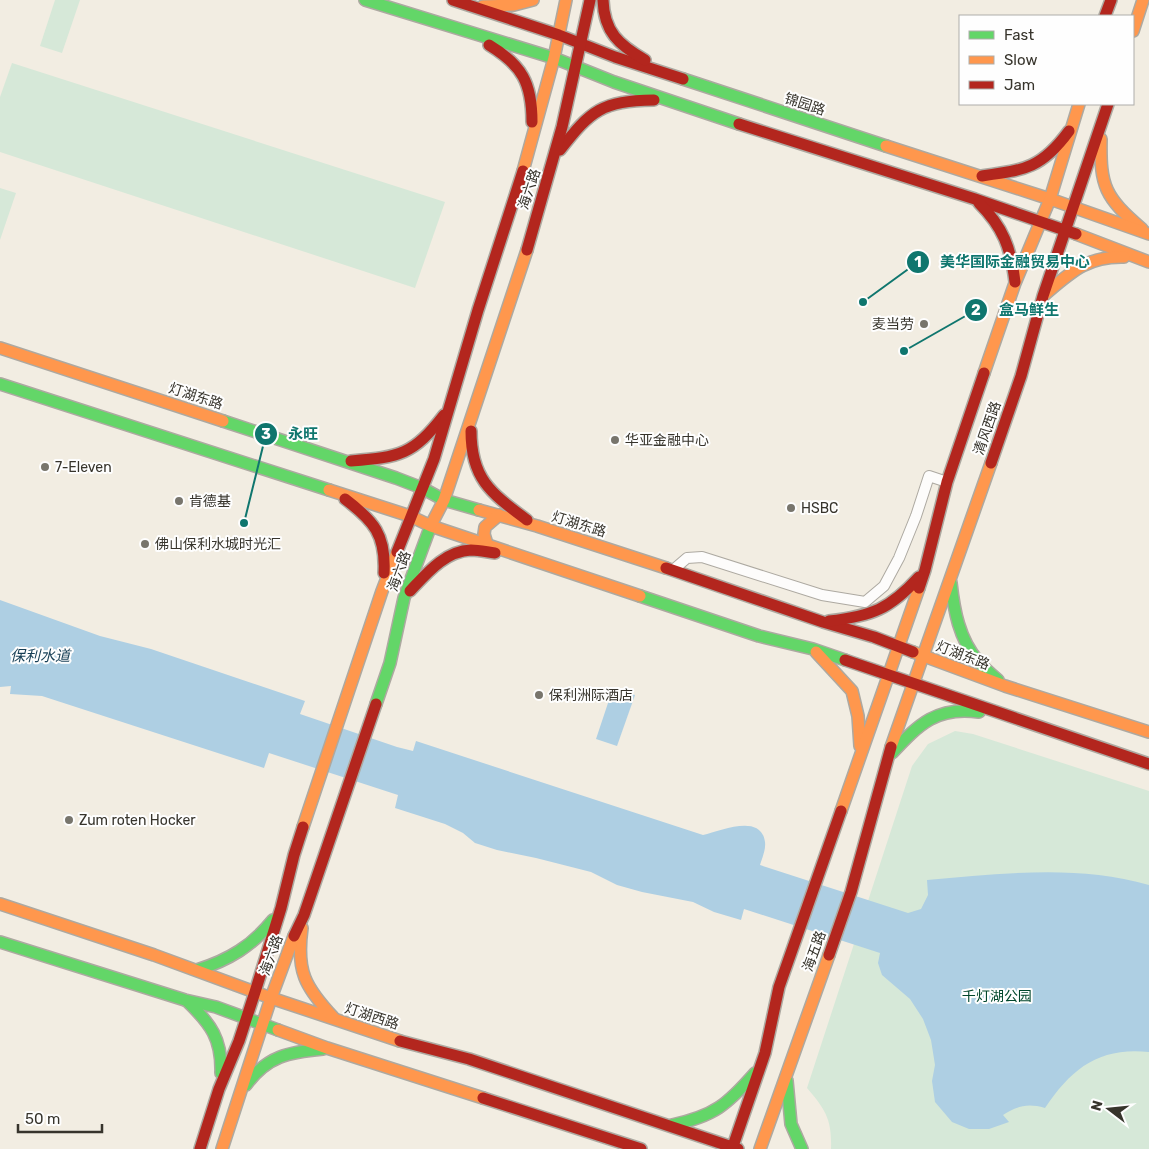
<svg xmlns="http://www.w3.org/2000/svg" width="1149" height="1149" font-family="Rubik,'Noto Sans SC',sans-serif">
<style>
.green{fill:#d6e8d8}
.water{fill:#aecfe3}
.lines{fill:none;stroke-linecap:round;stroke-linejoin:round}
.street-casing{stroke:#ada9a1;stroke-width:12}
.fast-casing{stroke:#ada9a1;stroke-width:14}
.slow-casing{stroke:#ada9a1;stroke-width:14}
.jam-casing{stroke:#ada9a1;stroke-width:14}
.street{stroke:#fdfcfb;stroke-width:10}
.fast{stroke:#63d668;stroke-width:11}
.slow{stroke:#ff974d;stroke-width:11}
.jam{stroke:#b3261e;stroke-width:11}
.poi-dot{fill:#78756c;stroke:#fefefe;stroke-width:2}
.labels{text-anchor:middle;stroke-width:4;stroke-linejoin:round;paint-order:stroke}
.street-label{font-size:14px;fill:#37342c;stroke:#fefefe}
.poi-label{font-size:14px;fill:#37342c;stroke:#fefefe;text-anchor:start}
.park-label{font-size:14px;fill:#00462b;stroke:#fefefe}
.water-label{font-size:15px;font-style:italic;fill:#153d54;stroke:#fefefe}
.leader{fill:none;stroke:#0f766e;stroke-width:2}
.callout-dot{fill:#0f766e;stroke:#fefefe;stroke-width:2}
.mark-label{font-size:15px;text-anchor:middle;font-weight:bold;fill:#fff}
.callout-label{font-size:15px;text-anchor:middle;font-weight:bold;fill:#0f766e;stroke:#fefefe;stroke-width:4;stroke-linejoin:round;paint-order:stroke}
</style>
<rect width="100%" height="100%" fill="#f2ede2"/>
<!-- green -->
<g class="green">
<path d="M55 0H80L62 53 40 46Z"/>
<path d="M12 63 445 202 415 288 0 152V97Z"/>
<path d="M0 188 16 193 0 240Z"/>
<path d="M955 731 973 734 1149 791V1149H831C832 1120 826 1110 807 1088L912 766 928 744Z"/>
</g>
<!-- water -->
<g class="water">
<path d="M0 600 100 636 151 649 305 701 300 714 397 747 413 751 416 741 703 835C721 831 761 813 765 842 766 850 762 858 760 865L908 913 921 909 928 895 927 880C1001 874 1076 864 1149 885V1052C1099 1047 1072 1068 1045 1108 1027 1103 1018 1106 1003 1115L1009 1122 989 1129H969L952 1122 935 1102 932 1081 935 1065 931 1040 923 1019 910 999 882 975 878 963 880 953 744 909 741 920 714 912 693 902 642 892 617 885 591 872 536 858 497 850 475 843 463 833 445 824 395 808 398 795 269 753 264 768 42 696 10 694 11 686 0 687Z"/>
<path d="M613 688 635 695 617 746 596 739Z"/>
</g>
<g class="lines">
<!-- street casing -->
<g class="street-casing">
<path id="street" d="M673 570 687 558 702 557 822 595 865 602 884 586 899 558 916 516 929 476 947 482"/>
</g>
<!-- fast casing -->
<g class="fast-casing">
<g id="fast">
<path d="M365 0 554 58 614 82 739 124"/>
<path d="M683 79 886 146"/>
<path d="M0 384 329 490"/>
<path d="M223 421 396 478 422 488 444 500 479 510"/>
<path d="M951 583C954 610 959 639 978 661 984 668 991 674 998 680"/>
<path d="M640 596 759 636 813 649 845 660"/>
<path d="M376 704 390 663 404 598 431 525"/>
<path d="M892 753C919 724 937 706 979 712"/>
<path d="M0 942 185 1000 216 1007 278 1030"/>
<path d="M197 970C229 960 252 946 273 920"/>
<path d="M187 1001C211 1024 222 1039 221 1073"/>
<path d="M787 1081 791 1124 802 1149"/>
<path d="M246 1085C267 1056 289 1052 323 1049"/>
<path d="M672 1125C714 1116 727 1105 755 1073"/>
</g>
</g>
<!-- slow casing -->
<g class="slow-casing">
<g id="slow">
<path d="M483 6 514 5 533 0"/>
<path d="M1133 31 1143 0"/>
<path d="M1101 139C1100 187 1105 197 1142 229"/>
<path d="M886 146 1050 199 1149 234"/>
<path d="M523 171 554 58 566 0"/>
<path d="M1076 234 1149 262"/>
<path d="M1044 295C1071 272 1087 256 1124 257"/>
<path d="M0 348 223 421"/>
<path d="M984 373 1015 283 1050 199 1079 104"/>
<path d="M329 490 410 516 431 526 640 596"/>
<path d="M479 510 537 526 666 568"/>
<path d="M431 525 444 500 527 250"/>
<path d="M487 544 484 534 485 527 499 515"/>
<path d="M816 652 852 691 858 716 860 746"/>
<path d="M913 652 1005 686 1149 732"/>
<path d="M891 747 991 463"/>
<path d="M841 811 919 588"/>
<path d="M303 827 382 591 397 552"/>
<path d="M0 904 154 955 271 998 400 1041"/>
<path d="M302 928C296 971 305 987 333 1017"/>
<path d="M278 1030 327 1048 483 1098"/>
<path d="M222 1149 271 998 294 936"/>
<path d="M760 1149 829 955"/>
</g>
</g>
<!-- jam casing -->
<g class="jam-casing">
<g id="jam">
<path d="M453 0 559 35 615 57 683 79"/>
<path d="M603 0C604 32 619 45 645 60"/>
<path d="M1105 16 1111 0"/>
<path d="M489 45C522 65 532 83 532 122"/>
<path d="M739 124 975 199 1076 234"/>
<path d="M560 150C591 110 602 101 654 100"/>
<path d="M982 176C1025 170 1042 168 1069 131"/>
<path d="M979 203C1003 227 1011 248 1015 282"/>
<path d="M527 250 562 127 590 0"/>
<path d="M471 431C471 479 491 493 527 520"/>
<path d="M351 461C400 457 413 455 444 415"/>
<path d="M991 463 1021 376 1043 296 1108 104"/>
<path d="M345 499C374 521 386 535 384 573"/>
<path d="M397 552 434 459 478 310 523 171"/>
<path d="M666 568 823 622 874 637 913 652"/>
<path d="M919 588 925 570 947 482 984 373"/>
<path d="M410 591C427 573 445 551 471 550 479 550 487 552 495 553"/>
<path d="M829 621C872 616 890 609 919 577"/>
<path d="M845 660 1149 764"/>
<path d="M294 936 304 915 376 704"/>
<path d="M829 955 851 892 891 747"/>
<path d="M400 1041 469 1059 738 1149"/>
<path d="M483 1098 641 1149"/>
<path d="M200 1149 219 1089 239 1041 255 992 281 908 294 855 303 827"/>
<path d="M732 1149 765 1053 779 987 841 811"/>
</g>
</g>
<!-- street -->
<use href="#street" class="street"/>
<!-- fast -->
<use href="#fast" class="fast"/>
<!-- slow -->
<use href="#slow" class="slow"/>
<!-- jam -->
<use href="#jam" class="jam"/>
</g>
<!-- markers -->
<g class="poi-dot">
<circle cx="924" cy="324" r="5"/>
<circle cx="615" cy="440" r="5"/>
<circle cx="45" cy="467" r="5"/>
<circle cx="179" cy="501" r="5"/>
<circle cx="791" cy="508" r="5"/>
<circle cx="145" cy="544" r="5"/>
<circle cx="539" cy="695" r="5"/>
<circle cx="69" cy="820" r="5"/>
</g>
<g class="labels">
<!-- street labels -->
<g class="street-label">
<text transform="translate(805 104) rotate(18)" y="5">锦园路</text>
<text transform="translate(529 189) rotate(-72)" y="5">海六路</text>
<text transform="translate(196 396) rotate(18)" y="5">灯湖东路</text>
<text transform="translate(987 428) rotate(-71)" y="5">清风西路</text>
<text transform="translate(579 524) rotate(17)" y="5">灯湖东路</text>
<text transform="translate(399 571) rotate(-70)" y="5">海六路</text>
<text transform="translate(963 655) rotate(21)" y="5">灯湖东路</text>
<text transform="translate(814 951) rotate(-70)" y="5">海五路</text>
<text transform="translate(271 955) rotate(-70)" y="5">海六路</text>
<text transform="translate(372 1016) rotate(18)" y="5">灯湖西路</text>
</g>
<!-- poi labels -->
<g class="poi-label">
<text x="914" y="329" text-anchor="end">麦当劳</text>
<text x="625" y="445">华亚金融中心</text>
<text x="55" y="472">7-Eleven</text>
<text x="189" y="506">肯德基</text>
<text x="801" y="513">HSBC</text>
<text x="155" y="549">佛山保利水城时光汇</text>
<text x="549" y="700">保利洲际酒店</text>
<text x="79" y="825">Zum roten Hocker</text>
</g>
<!-- park labels -->
<g class="park-label">
<text x="997" y="1001">千灯湖公园</text>
</g>
<!-- water labels -->
<g class="water-label">
<text x="40" y="661">保利水道</text>
</g>
</g>
<!-- callouts -->
<path class="leader" d="M863 302L918 262M904 351L976 310M244 523L266 434"/>
<g class="callout-dot">
<circle cx="863" cy="302" r="5"/>
<circle cx="904" cy="351" r="5"/>
<circle cx="244" cy="523" r="5"/>
<circle cx="918" cy="262" r="12"/>
<circle cx="976" cy="310" r="12"/>
<circle cx="266" cy="434" r="12"/>
</g>
<g class="mark-label">
<text x="918" y="267">1</text>
<text x="976" y="315">2</text>
<text x="266" y="439">3</text>
</g>
<g class="callout-label">
<text x="1015" y="267">美华国际金融贸易中心</text>
<text x="1029" y="315">盒马鲜生</text>
<text x="303" y="439">永旺</text>
</g>
<!-- legend -->
<rect x="959" y="15" width="175" height="90" fill="#fefefe" stroke="#aeadaa"/>
<rect x="969" y="31" width="25" height="8" fill="#63d668" stroke="#aeadaa"/>
<text x="1004" y="40" font-size="15" fill="#37342c">Fast</text>
<rect x="969" y="56" width="25" height="8" fill="#ff974d" stroke="#aeadaa"/>
<text x="1004" y="65" font-size="15" fill="#37342c">Slow</text>
<rect x="969" y="81" width="25" height="8" fill="#b3261e" stroke="#aeadaa"/>
<text x="1004" y="90" font-size="15" fill="#37342c">Jam</text>
<!-- north arrow -->
<g transform="translate(1109 1109) rotate(286)" stroke="#fefefe" stroke-width="4" paint-order="stroke">
<path d="M0-4L9 19L0 12L-9 19Z" fill="#37342c"/>
<text y="-8" font-size="14" font-weight="bold" text-anchor="middle" fill="#37342c">N</text>
</g>
<!-- scale -->
<path d="M18 1124v8h84v-8" fill="none" stroke="#37342c" stroke-width="2.5"/>
<text x="25" y="1124" font-size="15" fill="#37342c" stroke="#fefefe" stroke-width="4" paint-order="stroke">50 m</text>
</svg>
